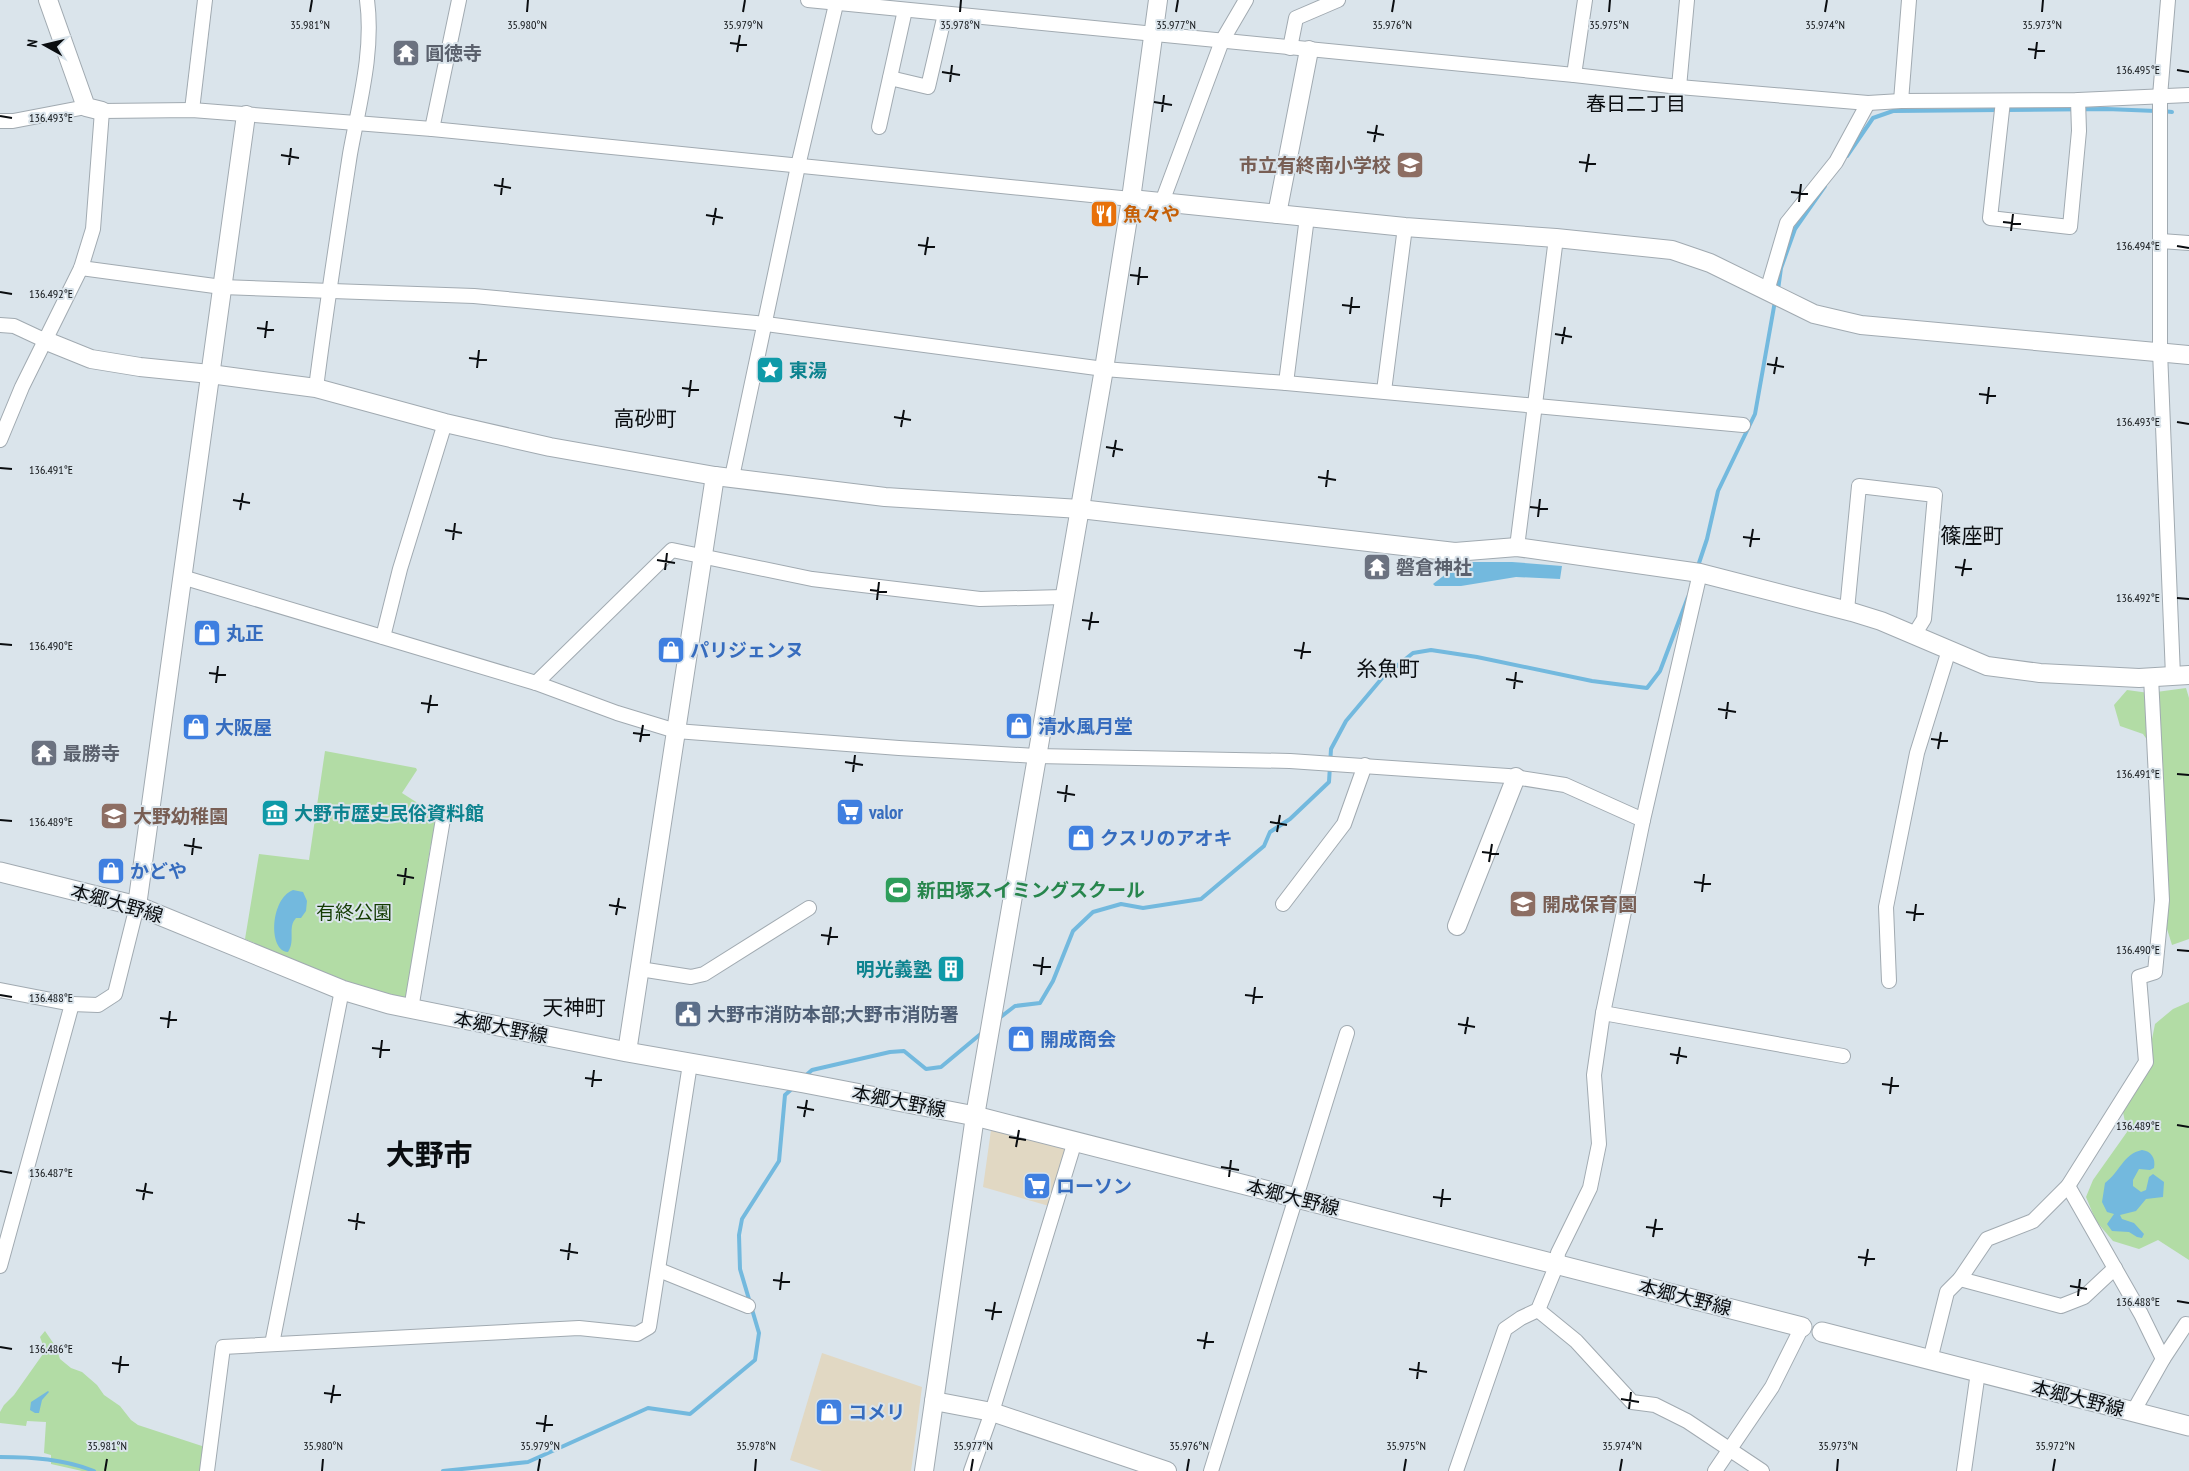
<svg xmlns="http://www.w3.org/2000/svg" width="2189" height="1471" font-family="'PT Sans Narrow','Noto Sans JP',sans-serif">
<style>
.commercial{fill:#e1d8c3}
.green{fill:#b2dca5}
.water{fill:#73b9de}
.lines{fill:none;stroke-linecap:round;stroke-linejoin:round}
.stream{stroke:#73b9de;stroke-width:4}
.minor-casing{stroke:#a1aab1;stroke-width:16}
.tertiary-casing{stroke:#a1aab1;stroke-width:20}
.secondary-casing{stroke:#a1aab1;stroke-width:21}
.minor{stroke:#fff;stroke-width:14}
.tertiary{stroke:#fff;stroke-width:18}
.secondary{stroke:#fff;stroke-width:19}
.ticks{fill:none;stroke:#0a0d10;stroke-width:2}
.labels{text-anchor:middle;stroke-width:4;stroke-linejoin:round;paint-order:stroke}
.worship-label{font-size:19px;font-weight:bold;fill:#5b616d;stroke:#dae4eb;text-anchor:start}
.education-label{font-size:19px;font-weight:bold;fill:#785e54;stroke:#dae4eb;text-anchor:start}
.food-label{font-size:19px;font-weight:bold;fill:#c56008;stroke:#dae4eb;text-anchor:start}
.culture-label{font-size:19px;font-weight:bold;fill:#0d838f;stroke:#dae4eb;text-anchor:start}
.shop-label{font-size:19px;font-weight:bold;fill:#366cbe;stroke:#dae4eb;text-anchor:start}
.leisure-label{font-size:19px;font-weight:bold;fill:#27864d;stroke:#dae4eb;text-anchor:start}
.street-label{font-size:19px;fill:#0a0d10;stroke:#dae4eb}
.park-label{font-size:19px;fill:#133b02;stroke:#dae4eb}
.service-label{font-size:19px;font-weight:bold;fill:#4e5e75;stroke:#dae4eb;text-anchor:start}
.neighbourhood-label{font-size:20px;fill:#0a0d10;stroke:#dae4eb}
.quarter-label{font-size:21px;fill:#0a0d10;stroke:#dae4eb}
.town-label{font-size:29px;font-weight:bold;fill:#0a0d10;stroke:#dae4eb}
.ticks-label{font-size:12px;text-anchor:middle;fill:#0a0d10;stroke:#dae4eb;stroke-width:4;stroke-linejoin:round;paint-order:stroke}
</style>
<rect width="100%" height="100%" fill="#dae4eb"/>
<!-- commercial -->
<g class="commercial">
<path d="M991 1130 1067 1149 1049 1206 983 1187Z"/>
<path d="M822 1353 922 1387 911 1471H822L790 1460Z"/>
</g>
<!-- green -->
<g class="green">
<path d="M2186 688 2189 698V939L2172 945 2163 916 2155 751 2143 734 2120 726 2114 705 2127 690 2149 693Z"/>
<path d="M325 751 416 768 417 770 402 793 427 809 440 813 430 848 408 999 400 1001 320 972 245 939 259 854 309 860Z"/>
<path d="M2189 1002V1260L2158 1240 2139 1249 2113 1241 2096 1221 2086 1197 2093 1180 2127 1132 2123 1112 2153 1062 2152 1039 2155 1024 2173 1009Z"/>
<path d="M45 1331 56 1347 60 1359 71 1368 82 1372 97 1385 104 1395 120 1406 131 1420 138 1425 205 1447 202 1471H82L51 1464V1455L44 1453 46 1422 27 1421 26 1426 0 1423V1412L4 1405 14 1395 43 1354 44 1348 40 1337Z"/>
</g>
<!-- water -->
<g class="water">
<path d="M1465 562H1512L1562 566 1560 579 1516 577 1461 586H1435L1433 584 1451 570 1459 569Z"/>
<path d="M293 890 303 892 307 901 306 911 301 918H296C287 928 296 940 288 952 268 951 270 899 293 890Z"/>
<path d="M2142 1150C2151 1151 2156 1158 2154 1168L2150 1170 2139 1169 2133 1180V1186L2141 1192 2146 1190 2149 1177 2153 1174 2164 1182 2163 1197 2146 1199 2136 1211 2120 1215 2122 1219 2134 1223 2144 1234 2142 1238 2137 1237 2129 1232 2112 1231 2107 1224 2114 1214 2107 1212 2102 1202 2105 1183C2120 1172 2123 1154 2142 1150Z"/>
<path d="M48 1391 49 1392 42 1400 39 1413H35L30 1410 31 1402Z"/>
</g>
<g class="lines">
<!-- stream -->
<g class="stream">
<path d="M2006 110 2107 109 2156 111"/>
<path d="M2163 111 2172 112"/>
<path d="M1847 156 1873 118 1893 111 1999 110"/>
<path d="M1778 290 1781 268 1795 229 1825 186"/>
<path d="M1697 569 1707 539 1718 491 1755 414 1775 301"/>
<path d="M998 1019 1015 1006 1040 1003 1053 981 1073 931 1093 912 1121 904 1143 908 1201 899 1264 846 1270 832 1290 819 1329 782 1331 749 1346 721 1383 677 1413 653 1431 650 1477 657 1592 681 1647 688 1660 671 1688 597"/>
<path d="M804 1077 812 1070 890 1052 904 1051 926 1069 941 1067 983 1032"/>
<path d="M0 1457C33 1457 63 1459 94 1471"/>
<path d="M443 1471 528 1462 648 1408 690 1414 755 1360 759 1333 740 1269 739 1235 742 1219 779 1161 785 1095 794 1087"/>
</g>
<!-- minor casing -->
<g class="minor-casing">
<g id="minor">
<path d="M808 0 1574 75 1679 87 1868 103 1901 101 2078 100 2189 95"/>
<path d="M2168 0 2160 96V351L2173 676"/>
<path d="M1290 48 1296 18 1338 0"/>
<path d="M1574 75 1585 0"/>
<path d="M890 78 928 87 945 14"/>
<path d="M1679 87 1687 0"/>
<path d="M1901 101 1909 0"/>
<path d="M2003 101 1990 218 2070 227 2079 131 2078 100"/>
<path d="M192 110 205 0"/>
<path d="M0 121H13L86 107"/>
<path d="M879 127 905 10"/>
<path d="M432 129 459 0"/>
<path d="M1162 202 1222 41 1246 0"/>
<path d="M2161 241 2189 243"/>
<path d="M81 268 222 287 474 296 580 306 766 324 1104 369 1286 383 1743 425"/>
<path d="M1767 291 1787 223 1836 162 1868 103"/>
<path d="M0 325 14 326 44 340"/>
<path d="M1286 383 1307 217"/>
<path d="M316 388C326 309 338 232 350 154 359 104 374 51 367 0"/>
<path d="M1384 391 1405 227"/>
<path d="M0 440 22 387 81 268 93 229 102 111 192 110 432 129 1131 199"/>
<path d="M732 477 798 166 837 0"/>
<path d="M1517 547 1556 238"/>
<path d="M182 577 536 683 617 713 676 731 899 748 1036 756 1290 761 1508 776 1565 785 1643 820"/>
<path d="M1847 610 1859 486 1935 495 1924 619 1914 635"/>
<path d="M383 637 400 569 445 423"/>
<path d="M536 683 672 550 812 579 980 599 1064 597"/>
<path d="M1283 904 1344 824 1365 765"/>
<path d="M640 969 691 977 704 974 809 908"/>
<path d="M1889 981 1886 907 1917 753 1949 650"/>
<path d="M0 990 72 1004 98 1005 115 994 137 906"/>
<path d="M411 1009 444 813"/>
<path d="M1603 1013 1843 1056"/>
<path d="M2068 1186 2141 1314 2163 1359 2133 1412"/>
<path d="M0 1266 72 1004"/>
<path d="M659 1270 748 1306"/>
<path d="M1960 1279 2061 1306 2084 1297 2115 1268"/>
<path d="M1538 1310 1576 1341 1632 1402 1655 1405 1687 1421 1762 1471"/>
<path d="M272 1344 342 990"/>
<path d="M2163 1359 2186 1324 2189 1325"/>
<path d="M1930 1360 1947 1292 1960 1279 1987 1239 2033 1221 2068 1186 2146 1062 2139 977 2155 972 2162 900 2151 677"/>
<path d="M207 1471 223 1347 579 1328 637 1334 649 1327 690 1064"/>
<path d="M971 1471 992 1412 1075 1141"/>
<path d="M1211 1471 1347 1033"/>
<path d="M1456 1471 1505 1329 1521 1318 1538 1310 1557 1264 1558 1253 1590 1188 1599 1144 1594 1075 1603 1013 1643 820 1700 573"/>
<path d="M1715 1471 1772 1387 1802 1327"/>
<path d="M1964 1471 1978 1372"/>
</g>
</g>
<!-- tertiary casing -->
<g class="tertiary-casing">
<g id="tertiary">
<path d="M48 0 86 107 102 111"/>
<path d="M1131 199 1405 227 1556 238 1672 250 1710 263 1814 314 1861 325 2189 355"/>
<path d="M1277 214 1309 50"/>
<path d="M44 340 91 359 140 367 210 374 316 388 445 423 550 447 715 476 885 497 1080 509 1455 552 1517 547 1700 573 1852 612 1881 621 1987 666 2040 673 2139 678 2189 675"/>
<path d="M137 906 246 115"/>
<path d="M1457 926 1516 777"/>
<path d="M627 1052 715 476"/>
<path d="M934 1401 992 1412 1167 1471"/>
<path d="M924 1471 975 1116 1104 369 1131 199 1158 0"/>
</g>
</g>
<!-- secondary casing -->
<g class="secondary-casing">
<g id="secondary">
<path d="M0 872 137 906 342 990 389 1004 627 1052 804 1083 975 1116 1802 1327"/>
<path d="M1822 1332 2189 1426"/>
</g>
</g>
<!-- minor -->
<use href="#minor" class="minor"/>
<!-- tertiary -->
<use href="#tertiary" class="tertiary"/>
<!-- secondary -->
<use href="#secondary" class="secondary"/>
</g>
<!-- ticks -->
<path class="ticks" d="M310 12 312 0M527 12 528 0M743 12 745 0M960 12 961 0M1176 12 1178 0M1392 12 1394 0M1609 12 1610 0M1825 12 1827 0M2042 12 2043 0M730 43 747 45M2028 49 2045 51M737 52 740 35M2035 59 2037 42M2177 70 2189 72M942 72 960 75M950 82 952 65M1154 102 1172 105M1162 112 1164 95M0 116 12 118M1367 132 1384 135M1374 142 1377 125M281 155 299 158M1579 162 1596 164M289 165 291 148M1586 172 1589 154M494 185 511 188M1791 192 1808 194M501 195 503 178M1799 202 1801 184M706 215 723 218M2003 222 2021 224M713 225 716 208M2011 231 2013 214M918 245 935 247M2177 246 2189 248M925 255 928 237M1130 275 1148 277M1138 285 1140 267M0 292 12 294M1342 305 1360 307M1350 314 1352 297M257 328 274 330M1555 334 1572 337M265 338 267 321M1562 344 1565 327M469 358 487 360M1767 364 1784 367M477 368 479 350M1774 374 1777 357M682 388 699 390M1979 394 1996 396M689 397 691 380M1987 404 1989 387M894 417 911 420M2177 422 2189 424M901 427 904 410M1106 447 1123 450M1113 457 1116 440M0 468 12 469M1318 477 1336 480M1326 487 1328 470M233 500 250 503M1530 507 1548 509M240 510 243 493M1538 517 1540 499M445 530 462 533M1743 537 1760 539M453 540 455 523M1750 547 1753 529M657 560 675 563M1955 567 1972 569M665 570 667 553M1962 576 1965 559M870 590 887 592M2177 598 2189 599M877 600 879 582M1082 620 1099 622M1089 630 1092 612M0 644 12 645M1294 650 1311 652M1301 659 1304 642M209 673 226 675M1506 679 1523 682M216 683 218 666M1514 689 1516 672M421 703 438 705M1718 709 1736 712M428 713 431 695M1726 719 1728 702M633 733 650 735M1931 739 1948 741M640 742 643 725M1938 749 1941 732M845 762 863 765M853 772 855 755M2177 774 2189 775M1057 792 1075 795M1065 802 1067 785M0 820 12 821M1270 822 1287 825M1277 832 1280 815M184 845 202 848M1482 852 1499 854M192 855 194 838M1489 862 1492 844M397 875 414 878M1694 882 1711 884M404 885 406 868M1702 892 1704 874M609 905 626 908M1906 912 1924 914M616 915 619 898M1914 921 1916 904M821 935 838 937M828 945 831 927M2177 950 2189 951M1033 965 1051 967M1041 975 1043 957M0 995 12 997M1245 995 1263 997M1253 1004 1255 987M160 1018 177 1020M1458 1024 1475 1027M168 1028 170 1011M1465 1034 1468 1017M372 1048 390 1050M1670 1054 1687 1057M380 1058 382 1040M1677 1064 1680 1047M585 1078 602 1080M1882 1084 1899 1086M592 1087 594 1070M1890 1094 1892 1077M797 1107 814 1110M804 1117 807 1100M2177 1125 2189 1127M1009 1137 1026 1140M1016 1147 1019 1130M1221 1167 1239 1170M0 1171 12 1173M1229 1177 1231 1160M136 1190 153 1193M1433 1197 1451 1199M143 1200 146 1183M1441 1207 1443 1189M348 1220 365 1223M1646 1227 1663 1229M356 1230 358 1213M1653 1237 1656 1219M560 1250 578 1253M1858 1257 1875 1259M568 1260 570 1243M1865 1266 1868 1249M773 1280 790 1282M2070 1286 2087 1289M780 1290 782 1272M2078 1296 2080 1279M2177 1301 2189 1303M985 1310 1002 1312M992 1320 995 1302M1197 1340 1214 1342M0 1347 12 1349M1204 1349 1207 1332M112 1363 129 1365M1409 1369 1427 1372M119 1373 121 1356M1417 1379 1419 1362M324 1393 341 1395M1621 1399 1639 1402M331 1403 334 1385M1629 1409 1631 1392M536 1423 553 1425M544 1432 546 1415M105 1471 107 1459M322 1471 323 1459M538 1471 540 1459M755 1471 756 1459M971 1471 973 1459M1187 1471 1189 1459M1404 1471 1406 1459M1620 1471 1622 1459M1837 1471 1838 1459M2053 1471 2055 1459"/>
<!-- icons -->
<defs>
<g id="temple-square" transform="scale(1.4375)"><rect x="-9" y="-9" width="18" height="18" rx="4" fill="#6b7280" stroke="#dae4eb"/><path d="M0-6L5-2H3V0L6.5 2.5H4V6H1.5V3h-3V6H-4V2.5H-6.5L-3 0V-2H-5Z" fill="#fff"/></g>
<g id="school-square" transform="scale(1.4375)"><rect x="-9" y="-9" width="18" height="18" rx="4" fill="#8d6e63" stroke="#dae4eb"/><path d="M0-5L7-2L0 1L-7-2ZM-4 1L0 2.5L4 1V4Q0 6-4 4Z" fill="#fff"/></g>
<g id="restaurant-square" transform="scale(1.4375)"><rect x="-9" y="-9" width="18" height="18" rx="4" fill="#e8710a" stroke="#dae4eb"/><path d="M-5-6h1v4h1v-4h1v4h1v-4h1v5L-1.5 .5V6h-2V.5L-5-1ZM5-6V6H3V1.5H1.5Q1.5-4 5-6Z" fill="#fff"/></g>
<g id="sight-square" transform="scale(1.4375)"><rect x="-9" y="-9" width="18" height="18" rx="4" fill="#0f9aa8" stroke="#dae4eb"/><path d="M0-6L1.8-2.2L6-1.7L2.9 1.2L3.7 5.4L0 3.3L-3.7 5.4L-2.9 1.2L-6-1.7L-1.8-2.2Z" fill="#fff"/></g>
<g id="shop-square" transform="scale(1.4375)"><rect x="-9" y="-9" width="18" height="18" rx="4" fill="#3f7fe0" stroke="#dae4eb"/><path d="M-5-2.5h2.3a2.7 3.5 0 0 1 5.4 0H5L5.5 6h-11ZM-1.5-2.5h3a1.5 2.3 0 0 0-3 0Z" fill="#fff"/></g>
<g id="supermarket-square" transform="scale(1.4375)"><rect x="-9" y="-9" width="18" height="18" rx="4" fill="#3f7fe0" stroke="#dae4eb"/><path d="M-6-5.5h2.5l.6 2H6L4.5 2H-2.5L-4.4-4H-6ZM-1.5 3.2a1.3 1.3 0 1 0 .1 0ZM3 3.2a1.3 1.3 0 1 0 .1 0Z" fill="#fff"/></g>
<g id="museum-square" transform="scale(1.4375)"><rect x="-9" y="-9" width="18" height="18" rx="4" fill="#0f9aa8" stroke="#dae4eb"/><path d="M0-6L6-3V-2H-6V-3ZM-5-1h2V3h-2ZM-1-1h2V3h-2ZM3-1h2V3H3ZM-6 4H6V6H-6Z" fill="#fff"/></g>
<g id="stadium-square" transform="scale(1.4375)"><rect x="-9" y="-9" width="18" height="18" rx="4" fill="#2e9e5b" stroke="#dae4eb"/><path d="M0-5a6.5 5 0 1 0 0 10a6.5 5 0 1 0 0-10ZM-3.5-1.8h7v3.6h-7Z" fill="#fff"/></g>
<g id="building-square" transform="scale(1.4375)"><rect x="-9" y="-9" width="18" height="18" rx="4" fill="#0f9aa8" stroke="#dae4eb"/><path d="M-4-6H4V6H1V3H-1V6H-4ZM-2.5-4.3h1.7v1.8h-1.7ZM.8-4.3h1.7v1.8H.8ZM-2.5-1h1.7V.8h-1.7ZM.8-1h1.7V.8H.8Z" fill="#fff"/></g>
<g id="civic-square" transform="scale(1.4375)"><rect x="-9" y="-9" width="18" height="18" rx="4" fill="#5c6f8a" stroke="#dae4eb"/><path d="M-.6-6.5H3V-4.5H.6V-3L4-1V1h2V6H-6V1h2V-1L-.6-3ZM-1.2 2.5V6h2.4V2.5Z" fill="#fff"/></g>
</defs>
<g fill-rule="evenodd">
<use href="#temple-square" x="406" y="53"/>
<use href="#school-square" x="1410" y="165"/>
<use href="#restaurant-square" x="1104" y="214"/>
<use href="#sight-square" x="770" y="370"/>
<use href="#temple-square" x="1377" y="567"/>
<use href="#shop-square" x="207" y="633"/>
<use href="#shop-square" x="671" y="650"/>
<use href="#shop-square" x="1019" y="726"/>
<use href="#shop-square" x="196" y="727"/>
<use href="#temple-square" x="44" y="753"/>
<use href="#supermarket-square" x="850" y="812"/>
<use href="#museum-square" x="275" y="813"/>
<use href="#school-square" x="114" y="816"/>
<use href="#shop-square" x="1081" y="838"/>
<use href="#shop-square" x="111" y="871"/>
<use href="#stadium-square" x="898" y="890"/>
<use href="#school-square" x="1523" y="904"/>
<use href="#building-square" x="951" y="969"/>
<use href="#civic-square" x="688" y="1014"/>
<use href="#shop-square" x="1021" y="1039"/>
<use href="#supermarket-square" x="1037" y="1186"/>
<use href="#shop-square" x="829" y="1412"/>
</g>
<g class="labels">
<!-- worship labels -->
<g class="worship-label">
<text x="425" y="60">圓徳寺</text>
<text x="1396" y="574">磐倉神社</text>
<text x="63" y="760">最勝寺</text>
</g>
<!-- education labels -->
<g class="education-label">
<text x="1391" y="172" text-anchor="end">市立有終南小学校</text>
<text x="133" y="823">大野幼稚園</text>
<text x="1542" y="911">開成保育園</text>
</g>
<!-- food labels -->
<g class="food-label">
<text x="1123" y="221">魚々や</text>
</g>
<!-- culture labels -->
<g class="culture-label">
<text x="789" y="377">東湯</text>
<text x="294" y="820">大野市歴史民俗資料館</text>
<text x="932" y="976" text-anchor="end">明光義塾</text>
</g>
<!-- shop labels -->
<g class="shop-label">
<text x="226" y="640">丸正</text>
<text x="690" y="657">パリジェンヌ</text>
<text x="1038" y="733">清水風月堂</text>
<text x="215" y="734">大阪屋</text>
<text x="869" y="819">valor</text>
<text x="1100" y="845">クスリのアオキ</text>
<text x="130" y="878">かどや</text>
<text x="1040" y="1046">開成商会</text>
<text x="1056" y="1193">ローソン</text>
<text x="848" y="1419">コメリ</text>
</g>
<!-- leisure labels -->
<g class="leisure-label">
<text x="917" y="897">新田塚スイミングスクール</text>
</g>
<!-- street labels -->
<g class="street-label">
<text transform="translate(117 903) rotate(16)" y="7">本郷大野線</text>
<text transform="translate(501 1027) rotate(11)" y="7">本郷大野線</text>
<text transform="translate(899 1101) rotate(11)" y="7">本郷大野線</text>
<text transform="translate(1293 1197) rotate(14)" y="7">本郷大野線</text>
<text transform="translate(1685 1297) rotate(14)" y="7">本郷大野線</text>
<text transform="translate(2078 1398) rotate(14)" y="7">本郷大野線</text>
</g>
<!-- park labels -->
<g class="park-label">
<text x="354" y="919">有終公園</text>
</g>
<!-- service labels -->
<g class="service-label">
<text x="707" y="1021">大野市消防本部;大野市消防署</text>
</g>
<!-- neighbourhood labels -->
<g class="neighbourhood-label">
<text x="1636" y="111">春日二丁目</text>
</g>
<!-- quarter labels -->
<g class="quarter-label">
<text x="645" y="426">高砂町</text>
<text x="1972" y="543">篠座町</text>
<text x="1388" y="676">糸魚町</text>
<text x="574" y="1015">天神町</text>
</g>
<!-- town labels -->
<g class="town-label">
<text x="429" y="1165">大野市</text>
</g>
</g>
<g class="ticks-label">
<text x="310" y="29">35.981°N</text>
<text x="527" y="29">35.980°N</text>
<text x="743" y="29">35.979°N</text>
<text x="960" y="29">35.978°N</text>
<text x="1176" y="29">35.977°N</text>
<text x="1392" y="29">35.976°N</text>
<text x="1609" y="29">35.975°N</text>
<text x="1825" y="29">35.974°N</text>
<text x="2042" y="29">35.973°N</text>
<text x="2138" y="74">136.495°E</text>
<text x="51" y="122">136.493°E</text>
<text x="2138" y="250">136.494°E</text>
<text x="51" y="298">136.492°E</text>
<text x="2138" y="426">136.493°E</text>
<text x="51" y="474">136.491°E</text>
<text x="2138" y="602">136.492°E</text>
<text x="51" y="650">136.490°E</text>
<text x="2138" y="778">136.491°E</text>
<text x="51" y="826">136.489°E</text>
<text x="2138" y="954">136.490°E</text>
<text x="51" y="1002">136.488°E</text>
<text x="2138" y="1130">136.489°E</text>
<text x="51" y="1177">136.487°E</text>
<text x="2138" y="1306">136.488°E</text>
<text x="51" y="1353">136.486°E</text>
<text x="107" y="1450">35.981°N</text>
<text x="323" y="1450">35.980°N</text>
<text x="540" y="1450">35.979°N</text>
<text x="756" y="1450">35.978°N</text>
<text x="973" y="1450">35.977°N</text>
<text x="1189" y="1450">35.976°N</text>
<text x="1406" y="1450">35.975°N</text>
<text x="1622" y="1450">35.974°N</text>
<text x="1838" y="1450">35.973°N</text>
<text x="2055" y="1450">35.972°N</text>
</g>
<!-- north arrow -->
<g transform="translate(45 45) rotate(278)" stroke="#dae4eb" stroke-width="4" paint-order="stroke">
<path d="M0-4L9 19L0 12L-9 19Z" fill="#0a0d10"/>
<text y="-8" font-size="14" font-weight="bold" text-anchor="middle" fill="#0a0d10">N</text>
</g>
</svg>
